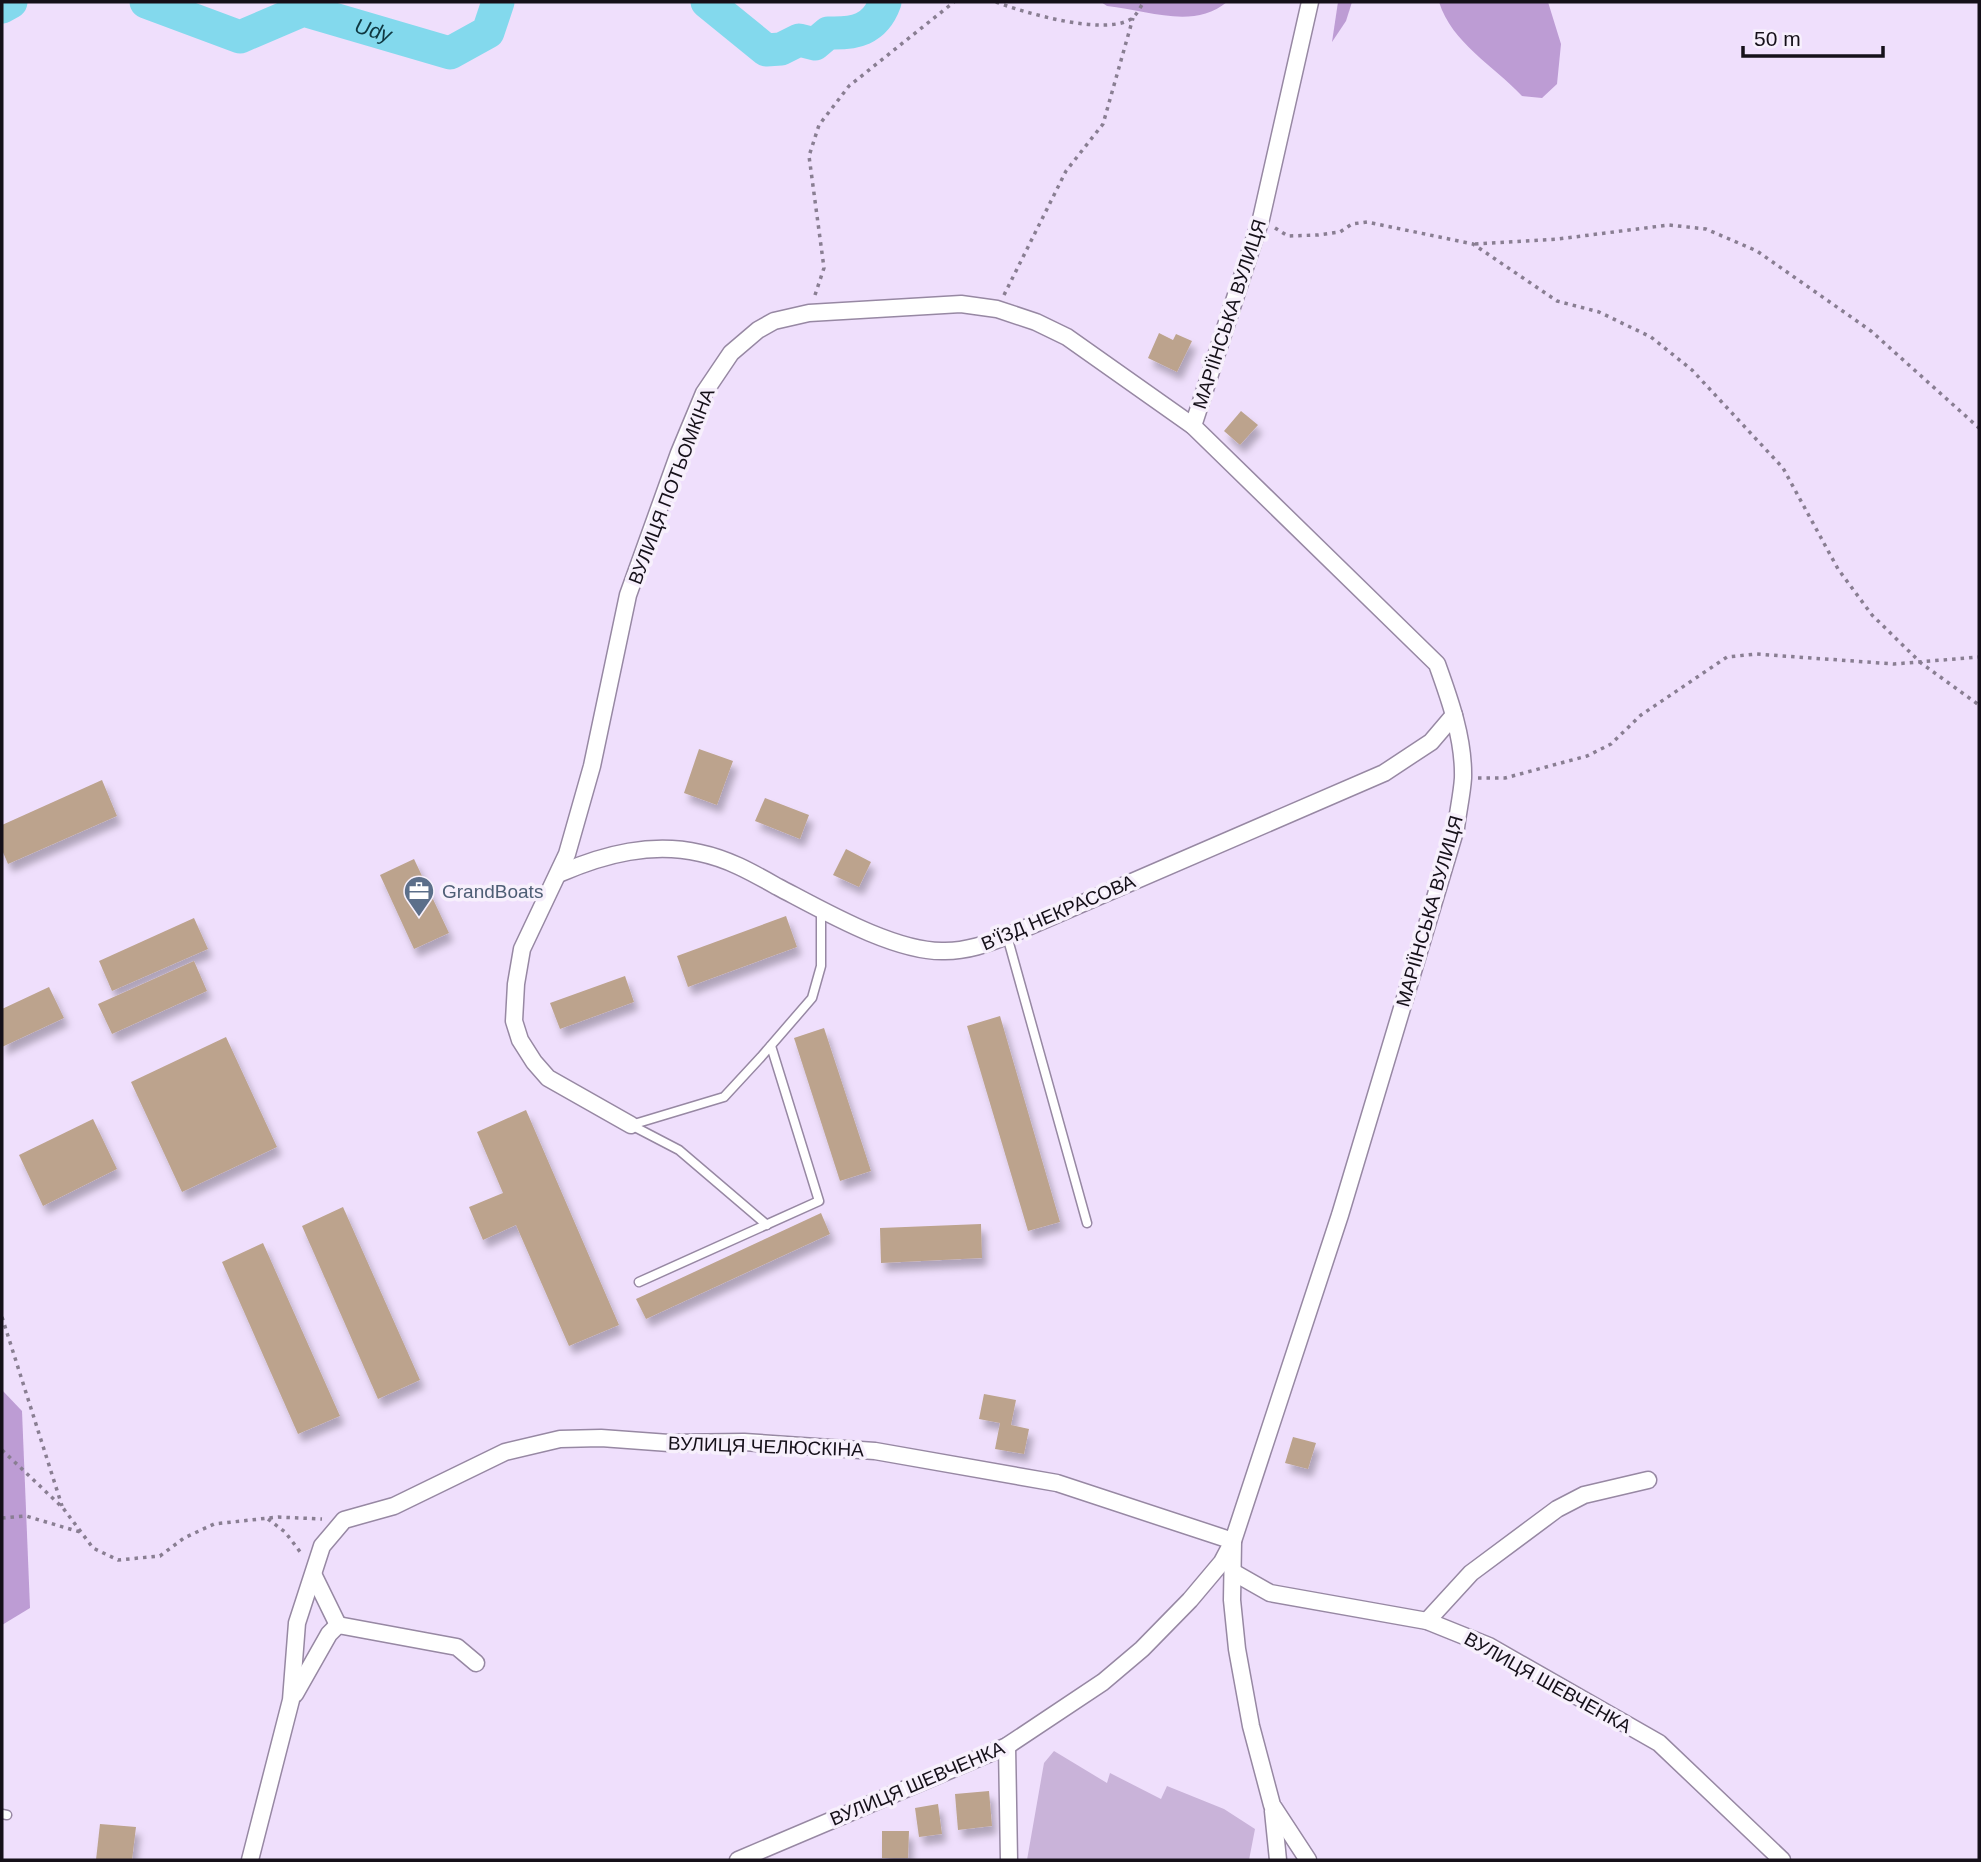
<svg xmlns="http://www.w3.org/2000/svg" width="1981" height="1862" font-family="Arial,sans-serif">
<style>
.green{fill:#c9b3d9}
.forest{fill:#bd9cd4}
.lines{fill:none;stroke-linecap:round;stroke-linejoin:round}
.river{stroke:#83d9ed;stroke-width:33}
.building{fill:#bca38d;filter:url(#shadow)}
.lane-casing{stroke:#9788a3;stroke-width:11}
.street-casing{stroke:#9788a3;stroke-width:19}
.path{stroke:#897e92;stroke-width:3.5;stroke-dasharray:3.5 5;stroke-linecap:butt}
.lane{stroke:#fff;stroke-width:8}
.street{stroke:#fff;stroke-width:16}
.labels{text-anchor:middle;stroke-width:7;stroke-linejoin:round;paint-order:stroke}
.street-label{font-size:19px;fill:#151019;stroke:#f7f0fc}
.service-label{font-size:19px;fill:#4e5e75;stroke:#f7f0fc;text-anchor:start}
.water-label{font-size:21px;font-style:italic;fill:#0e3740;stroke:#f7f0fc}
</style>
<defs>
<filter id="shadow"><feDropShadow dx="4.5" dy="8" stdDeviation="3.5" flood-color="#0004"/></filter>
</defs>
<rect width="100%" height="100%" fill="#efdffc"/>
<!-- green -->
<path class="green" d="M1054 1751 1107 1783 1110 1773 1161 1799 1167 1786 1224 1809 1255 1829 1249 1860H1027L1044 1763Z"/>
<!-- forest -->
<g class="forest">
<path d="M1101 2H1227C1193 30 1148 10 1107 6Z"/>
<path d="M1338 2H1352L1346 21 1332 42Z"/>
<path d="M1439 2H1548L1561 44 1557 84 1542 98 1522 96C1493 65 1452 43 1439 2Z"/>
<path d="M2 1390 22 1411 30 1608 2 1625Z"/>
</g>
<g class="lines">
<!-- river -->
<g class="river">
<path id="s1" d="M146 2 240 37 303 10 450 53 488 32 498 2"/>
<path d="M707 2 766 50 781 49 799 40 815 44 828 33C855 34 875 30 885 2"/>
<path d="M2 7 11 2"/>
</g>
</g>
<!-- building -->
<g class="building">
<path d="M1159 333 1173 340 1176 334 1192 341 1177 372 1148 358Z"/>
<path d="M1241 411 1258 425 1240 445 1224 431Z"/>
<path d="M699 749 733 761 717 805 684 793Z"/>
<path d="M102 780 117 816 8 864 2 850V825Z"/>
<path d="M765 798 809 815 800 839 755 821Z"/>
<path d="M846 849 871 862 859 887 833 875Z"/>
<path d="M414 859 449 933 414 949 380 875Z"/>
<path d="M786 916 797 947 688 987 677 956Z"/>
<path d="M194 918 208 949 112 991 99 961Z"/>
<path d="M194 961 207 991 112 1034 98 1004Z"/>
<path d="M625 976 634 1002 560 1029 550 1003Z"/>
<path d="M49 987 64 1018 2 1047V1009Z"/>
<path d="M1000 1016 1060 1222 1028 1231 967 1026Z"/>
<path d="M824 1028 871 1171 840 1181 794 1038Z"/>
<path d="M226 1037 277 1147 182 1192 131 1082Z"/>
<path d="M526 1110 619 1325 569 1346 516 1225 483 1240 469 1207 503 1193 477 1132Z"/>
<path d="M93 1119 117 1169 43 1206 19 1155Z"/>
<path d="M343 1207 420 1380 378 1399 302 1226Z"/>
<path d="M821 1213 830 1234 646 1319 636 1299Z"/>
<path d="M981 1224 982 1258 881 1263 880 1228Z"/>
<path d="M263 1243 340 1416 298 1434 222 1262Z"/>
<path d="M984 1394 1016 1400 1011 1425 1029 1429 1024 1454 995 1449 1000 1423 979 1419Z"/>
<path d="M1293 1437 1316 1443 1308 1469 1285 1463Z"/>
<path d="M989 1791 992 1826 958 1830 955 1794Z"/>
<path d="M938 1804 942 1834 919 1837 915 1808Z"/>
<path d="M100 1824 136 1827 132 1860H96Z"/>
<path d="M882 1831H909L908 1858H882Z"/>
</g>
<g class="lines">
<!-- lane casing -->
<g class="lane-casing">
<g id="lane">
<path d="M1007 936 1087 1223"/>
<path d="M631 1125 724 1097 761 1057 812 998 821 966V910"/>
<path d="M631 1125 679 1150 767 1225"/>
<path d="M639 1282 819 1201 771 1046"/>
<path d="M2 1814 7 1815"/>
</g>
</g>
<!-- street casing -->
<g class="street-casing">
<g id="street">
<path d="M1193 426 1261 219 1310 2"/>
<path d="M561 873C605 854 652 842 700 853 729 859 753 873 778 887 822 910 896 953 945 951 967 951 987 944 1007 936L1384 773 1431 742 1454 715"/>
<path d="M631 1125 548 1078 534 1062 520 1040 514 1021 516 984 522 949 567 854 592 766 628 595 679 453 704 393 731 353 758 330 774 321 809 313 961 304 997 309 1036 322 1067 337 1193 426 1437 664C1450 700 1464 739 1463 778 1462 794 1458 811 1456 828L1340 1215 1233 1541 1232 1600 1237 1649 1251 1726 1272 1805 1308 1860"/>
<path d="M1233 1572 1270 1593 1427 1621 1489 1646 1659 1743 1782 1860"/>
<path d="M314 1576 338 1625"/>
<path d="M1427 1621 1471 1573 1557 1509 1584 1495 1648 1480"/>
<path d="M295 1694 329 1634 338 1625 457 1647 476 1663"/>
<path d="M1007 1746 1009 1860"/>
<path d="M1273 1811 1278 1860"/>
<path d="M250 1860 291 1700 297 1623 322 1546 344 1520 394 1506 505 1452 560 1439 601 1438 669 1443 744 1442 875 1451 1057 1483 1233 1541"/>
<path d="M738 1860 1007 1746 1103 1682 1142 1649 1190 1600 1222 1562 1232 1543"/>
</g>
</g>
<!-- path -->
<g class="path">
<path d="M996 2C1025 13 1104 36 1131 19 1137 15 1140 7 1144 2"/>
<path d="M1275 228 1288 236 1318 235 1340 232 1352 224 1367 222 1473 244 1557 301 1599 312 1651 337 1692 370 1783 468 1838 569 1872 615 1921 663 1979 705"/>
<path d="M1475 244 1558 239 1669 225 1706 229 1757 251 1871 331 1979 428"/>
<path d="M815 295 824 268 809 156 819 125 849 86 954 2"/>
<path d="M1004 295 1066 171 1103 124 1133 18"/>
<path d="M1478 778H1505L1587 756 1611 744 1641 715 1727 657 1756 654 1894 664 1979 657"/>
<path d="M2 1317 62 1506"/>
<path d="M2 1450 63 1508 93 1548 118 1560 160 1556 184 1538 214 1524 278 1517 322 1519"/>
<path d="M2 1518 26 1516 80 1532"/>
<path d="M268 1519 285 1532 301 1553"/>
</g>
<!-- lane -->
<use href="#lane" class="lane"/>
<!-- street -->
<use href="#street" class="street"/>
</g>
<!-- icons -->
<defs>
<g id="office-pin" transform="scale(1.575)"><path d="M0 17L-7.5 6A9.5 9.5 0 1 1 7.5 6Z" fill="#5c6f8a" stroke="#f7f0fc"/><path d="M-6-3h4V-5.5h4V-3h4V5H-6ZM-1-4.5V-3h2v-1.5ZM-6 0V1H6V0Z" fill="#fff"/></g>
</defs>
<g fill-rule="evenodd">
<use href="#office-pin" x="419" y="891"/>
</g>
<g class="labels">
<!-- street labels -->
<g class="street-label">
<text transform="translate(1229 314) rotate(-72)" y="7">МАРІЇНСЬКА ВУЛИЦЯ</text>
<text transform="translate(671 486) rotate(-69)" y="7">ВУЛИЦЯ ПОТЬОМКІНА</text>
<text transform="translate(1429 911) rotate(-74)" y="7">МАРІЇНСЬКА ВУЛИЦЯ</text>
<text transform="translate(1058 912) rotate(-23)" y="7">В'ЇЗД НЕКРАСОВА</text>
<text transform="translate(766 1446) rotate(2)" y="7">ВУЛИЦЯ ЧЕЛЮСКІНА</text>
<text transform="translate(1548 1682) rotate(29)" y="7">ВУЛИЦЯ ШЕВЧЕНКА</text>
<text transform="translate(917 1783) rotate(-23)" y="7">ВУЛИЦЯ ШЕВЧЕНКА</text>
</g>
<!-- service labels -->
<g class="service-label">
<text x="442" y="898">GrandBoats</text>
</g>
<!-- water labels -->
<g class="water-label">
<text dy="7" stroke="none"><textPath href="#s1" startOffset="242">Udy</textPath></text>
</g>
</g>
<!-- border -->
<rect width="1981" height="1862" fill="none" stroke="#151019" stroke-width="7"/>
<!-- scale -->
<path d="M1743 46v10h140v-10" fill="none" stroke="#151019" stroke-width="3.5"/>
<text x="1754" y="46" font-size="21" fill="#151019" stroke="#f7f0fc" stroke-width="5" paint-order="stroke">50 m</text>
</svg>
